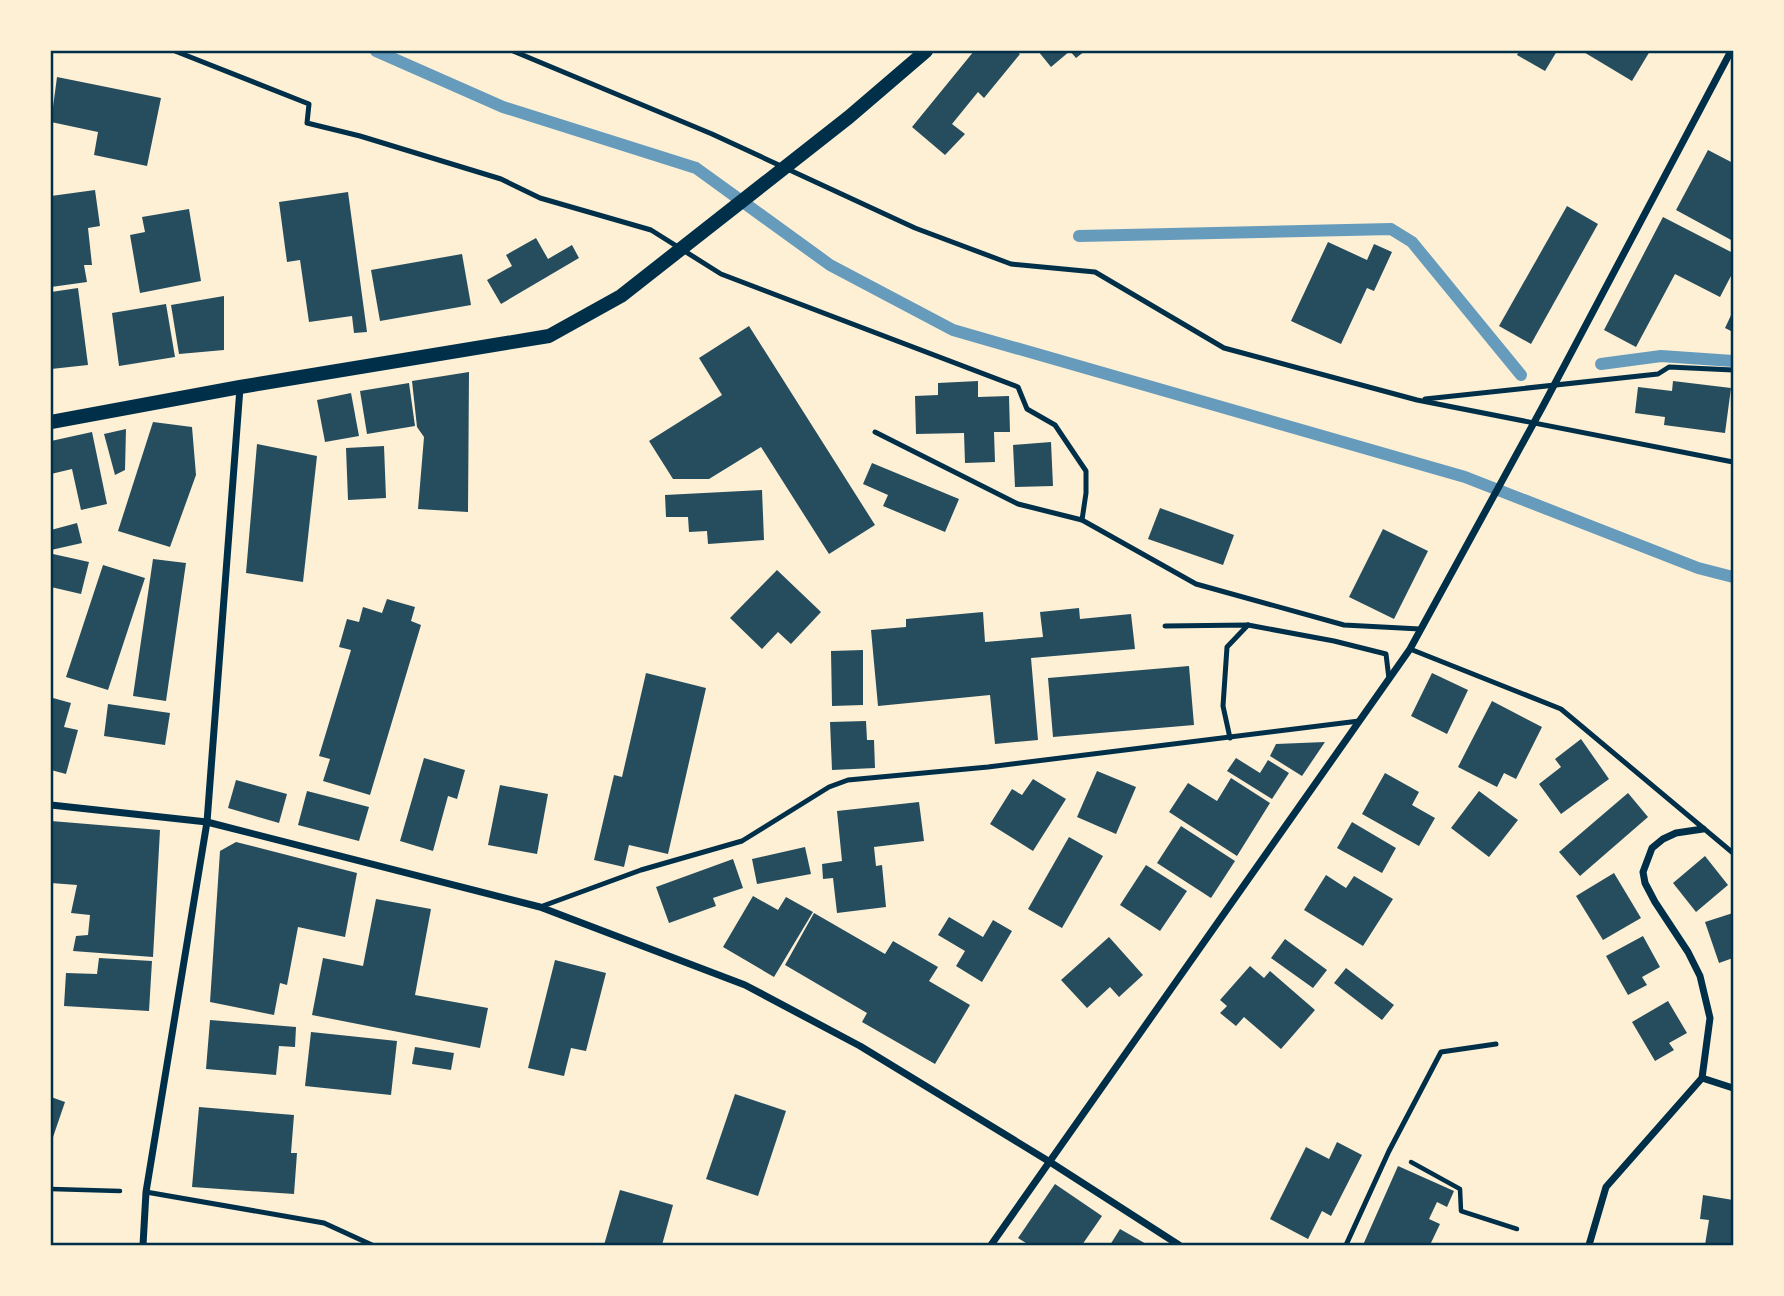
<svg xmlns="http://www.w3.org/2000/svg" width="1784" height="1296" font-family="Karla,sans-serif">
<style>
.lines{fill:none;stroke-linecap:round;stroke-linejoin:round}
.stream{stroke:#669bbc;stroke-width:12}
.building{fill:#264d5e}
.path{stroke:#003049;stroke-width:4.5}
.service{stroke:#003049;stroke-width:5}
.minor{stroke:#003049;stroke-width:7}
.secondary{stroke:#003049;stroke-width:14}
.neatline{fill:none;stroke:#003049;stroke-width:2.5}
</style>
<rect width="100%" height="100%" fill="#fdf0d5"/>
<g class="lines">
<!-- stream -->
<g class="stream">
<path d="M376 51 503 107 696 168 830 265 953 330 1465 477 1698 568 1733 577"/>
<path d="M1079 236 1391 229 1412 242 1521 375"/>
<path d="M1601 364 1661 356 1733 361"/>
</g>
</g>
<!-- building -->
<g class="building">
<path d="M974 51H1016L1020 54 984 98 978 92 952 124 965 134 945 155 912 127Z"/>
<path d="M1038 51H1085L1076 58 1070 51 1051 67Z"/>
<path d="M1519 51H1557L1545 71 1517 55Z"/>
<path d="M1582 51H1650L1632 81Z"/>
<path d="M57 77 161 98 147 166 94 155 98 132 51 122Z"/>
<path d="M1708 150 1733 163V241L1676 210Z"/>
<path d="M95 190 100 226 88 228 92 265H84L87 282 51 287V196Z"/>
<path d="M348 192 367 332 354 333 352 316 309 322 300 260 287 262 279 202Z"/>
<path d="M1567 206 1598 224 1531 344 1499 326Z"/>
<path d="M189 209 201 281 140 293 130 235 145 232 142 217Z"/>
<path d="M1663 217 1733 253V272L1720 297 1675 274 1636 347 1604 330Z"/>
<path d="M536 238 548 259 572 245 579 258 501 304 487 280 512 266 506 255Z"/>
<path d="M1328 242 1367 260 1374 244 1392 252 1374 291 1367 288 1341 344 1291 321Z"/>
<path d="M462 254 471 305 380 321 371 270Z"/>
<path d="M78 288 88 365 51 369V292Z"/>
<path d="M224 296V350L179 354 171 305Z"/>
<path d="M166 304 175 357 119 366 112 313Z"/>
<path d="M1733 311V332L1725 328Z"/>
<path d="M749 326 875 525 829 554 761 447 709 479H673L649 441 722 395 699 358Z"/>
<path d="M469 372 468 512 418 509 424 437 417 427 412 381Z"/>
<path d="M978 381V397L1009 396 1010 432H994L995 462 965 463 964 433 916 434 915 396 938 395V383Z"/>
<path d="M1673 381 1731 388 1725 433 1664 425 1665 417 1635 413 1638 387 1672 391Z"/>
<path d="M409 383 415 426 367 434 360 391Z"/>
<path d="M351 393 359 436 325 442 317 400Z"/>
<path d="M153 422 192 427 196 475 170 547 118 531Z"/>
<path d="M126 429 125 470 115 475 104 434Z"/>
<path d="M92 432 107 504 81 510 72 469 51 474V441Z"/>
<path d="M1051 442 1053 486 1015 487 1013 445Z"/>
<path d="M257 444 317 456 303 582 246 573Z"/>
<path d="M384 446 386 498 348 500 346 448Z"/>
<path d="M872 463 959 499 945 532 883 506 888 495 863 484Z"/>
<path d="M762 490 764 540 708 544 707 531 689 532 688 517H666L665 495Z"/>
<path d="M1160 508 1234 535 1223 565 1148 539Z"/>
<path d="M77 523 82 543 51 550V530Z"/>
<path d="M1383 529 1428 551 1394 619 1349 597Z"/>
<path d="M53 554 89 562 81 594 51 587Z"/>
<path d="M153 559 186 563 166 701 133 696Z"/>
<path d="M103 565 145 578 108 690 66 677Z"/>
<path d="M777 570 821 612 791 644 778 632 762 649 730 618Z"/>
<path d="M387 599 415 607 411 621 421 625 370 795 323 781 330 759 319 756 351 650 339 647 347 619 359 622 363 607 382 613Z"/>
<path d="M1079 608 1080 619 1131 614 1135 649 1031 658 1038 740 995 744 990 695 878 706 871 630 906 627V619L983 612 985 642 1043 637 1040 612Z"/>
<path d="M863 650V705L832 706 831 651Z"/>
<path d="M1189 666 1194 725 1053 737 1048 678Z"/>
<path d="M646 673 706 688 668 854 629 845 624 867 594 860 614 775 622 777Z"/>
<path d="M1432 673 1468 690 1447 734 1411 716Z"/>
<path d="M53 698 71 703 64 727 78 730 66 774 51 770V707Z"/>
<path d="M1492 701 1542 727 1516 779 1504 773 1497 787 1458 767Z"/>
<path d="M108 704 170 713 165 745 104 736Z"/>
<path d="M866 721 867 740H874L875 768 832 770 830 722Z"/>
<path d="M1581 739 1609 779 1561 814 1539 784 1561 767 1555 759Z"/>
<path d="M1325 742 1302 776 1270 756 1276 744Z"/>
<path d="M424 758 465 770 457 799 448 796 433 851 400 841Z"/>
<path d="M1236 758 1260 773 1268 760 1289 773 1272 799 1227 771Z"/>
<path d="M1097 771 1136 787 1116 834 1077 817Z"/>
<path d="M1385 773 1419 792 1412 805 1435 818 1419 846 1362 814Z"/>
<path d="M1231 778 1270 803 1237 856 1169 812 1188 783 1217 801Z"/>
<path d="M1033 779 1066 799 1033 851 990 824 1012 789 1022 795Z"/>
<path d="M236 780 287 794 279 823 228 808Z"/>
<path d="M500 785 548 794 537 854 488 845Z"/>
<path d="M307 791 369 807 359 841 298 825Z"/>
<path d="M1479 791 1518 820 1489 857 1451 828Z"/>
<path d="M1628 793 1648 817 1580 876 1559 852Z"/>
<path d="M919 802 924 841 874 847 876 866 882 865 886 907 837 913 833 878 823 879 822 864 842 861 837 811Z"/>
<path d="M51 821 160 830 153 957 73 951 76 936 88 935 90 915 71 913 77 885 51 883Z"/>
<path d="M1352 822 1396 848 1382 873 1337 848Z"/>
<path d="M1181 826 1235 861 1211 898 1157 863Z"/>
<path d="M1069 837 1103 856 1062 928 1028 909Z"/>
<path d="M236 842 357 873 345 937 298 927 287 985 280 983 274 1015 210 1002 220 851Z"/>
<path d="M805 847 811 874 757 884 752 859Z"/>
<path d="M1705 856 1728 885 1696 912 1673 883Z"/>
<path d="M733 859 743 888 713 898 716 906 669 923 656 887Z"/>
<path d="M1146 865 1187 891 1160 931 1120 905Z"/>
<path d="M1614 873 1641 918 1603 940 1576 896Z"/>
<path d="M1326 875 1346 888 1354 876 1393 899 1363 946 1304 910Z"/>
<path d="M753 896 778 910 786 897 813 912 774 977 723 947Z"/>
<path d="M376 899 431 909 415 995 488 1008 480 1048 312 1015 323 958 363 966Z"/>
<path d="M814 913 885 954 893 941 938 967 929 981 970 1005 935 1064 862 1022 867 1013 785 965Z"/>
<path d="M1733 913V958L1719 963 1705 922Z"/>
<path d="M949 917 983 937 993 920 1012 931 982 982 956 966 965 951 938 935Z"/>
<path d="M1643 936 1660 967 1642 977 1647 985 1628 995 1606 956Z"/>
<path d="M1109 937 1143 975 1119 997 1110 987 1087 1008 1061 980Z"/>
<path d="M1285 939 1327 970 1313 988 1271 958Z"/>
<path d="M99 958 152 961 149 1011 64 1006 66 973 97 974Z"/>
<path d="M555 960 606 973 586 1051 571 1048 564 1076 528 1068Z"/>
<path d="M1250 966 1264 978 1270 971 1315 1010 1281 1049 1244 1017 1236 1026 1220 1013 1227 1006 1220 1000Z"/>
<path d="M1346 968 1394 1005 1382 1020 1334 983Z"/>
<path d="M1668 1001 1687 1033 1669 1043 1674 1050 1655 1061 1632 1022Z"/>
<path d="M210 1020 296 1027 295 1047 279 1046 276 1075 206 1069Z"/>
<path d="M311 1032 397 1041 391 1095 305 1086Z"/>
<path d="M415 1047 454 1053 451 1070 412 1064Z"/>
<path d="M735 1094 786 1111 758 1196 706 1179Z"/>
<path d="M51 1097 65 1102 51 1143Z"/>
<path d="M199 1107 294 1115 291 1153H297L294 1194 192 1187Z"/>
<path d="M1337 1142 1362 1155 1331 1216 1322 1211 1308 1239 1270 1219 1306 1147 1329 1159Z"/>
<path d="M1398 1166 1454 1191 1447 1207 1437 1202 1429 1219 1440 1224 1430 1245H1363Z"/>
<path d="M1055 1184 1102 1216 1082 1245H1029L1018 1238Z"/>
<path d="M620 1190 673 1205 662 1245H604Z"/>
<path d="M1703 1195 1733 1200V1245H1705L1709 1220 1700 1219Z"/>
<path d="M1120 1229 1148 1245H1110Z"/>
</g>
<g class="lines">
<!-- path -->
<g class="path">
<path d="M1411 1162 1460 1189 1461 1211 1517 1229"/>
<path d="M51 1189 120 1191"/>
</g>
<!-- service -->
<g class="service">
<path d="M175 51 309 104 307 123 360 136 501 179 540 198 651 230 721 274 1018 387 1027 409 1055 425 1086 471V493L1082 520"/>
<path d="M513 51 712 134 915 228 1011 264 1095 272 1224 348 1417 400 1733 462"/>
<path d="M1425 399 1658 374 1669 367 1733 370"/>
<path d="M875 432 1018 504 1082 520 1196 584 1344 625 1420 629"/>
<path d="M1165 626 1248 625 1334 641 1386 654 1389 679"/>
<path d="M1410 649 1561 709 1733 853"/>
<path d="M1230 738 1223 706 1227 647 1248 625"/>
<path d="M540 907 641 870 742 841 829 787 848 780 988 767 1359 721"/>
<path d="M146 1192 324 1223 372 1245"/>
<path d="M1346 1245 1389 1151 1441 1052 1496 1044"/>
</g>
<!-- minor -->
<g class="minor">
<path d="M51 805 207 822 540 907 745 985 860 1046 1050 1162 1179 1245"/>
<path d="M1702 1078 1733 1088"/>
<path d="M143 1245 146 1192 207 822 240 388"/>
<path d="M991 1245 1410 649 1543 406 1731 51"/>
<path d="M1589 1245 1606 1187 1702 1078 1710 1018 1700 976 1688 952 1655 902 1645 883 1643 872 1652 848 1663 839 1676 833 1703 829"/>
</g>
<!-- secondary -->
<path class="secondary" d="M51 422 240 387 549 336 621 296 849 117 926 51"/>
</g>
<!-- border -->
<rect width="1784" height="1296" fill="none" stroke="#fdf0d5" stroke-width="105"/>
<rect x="52" y="52" width="1680" height="1192" class="neatline"/>
</svg>
